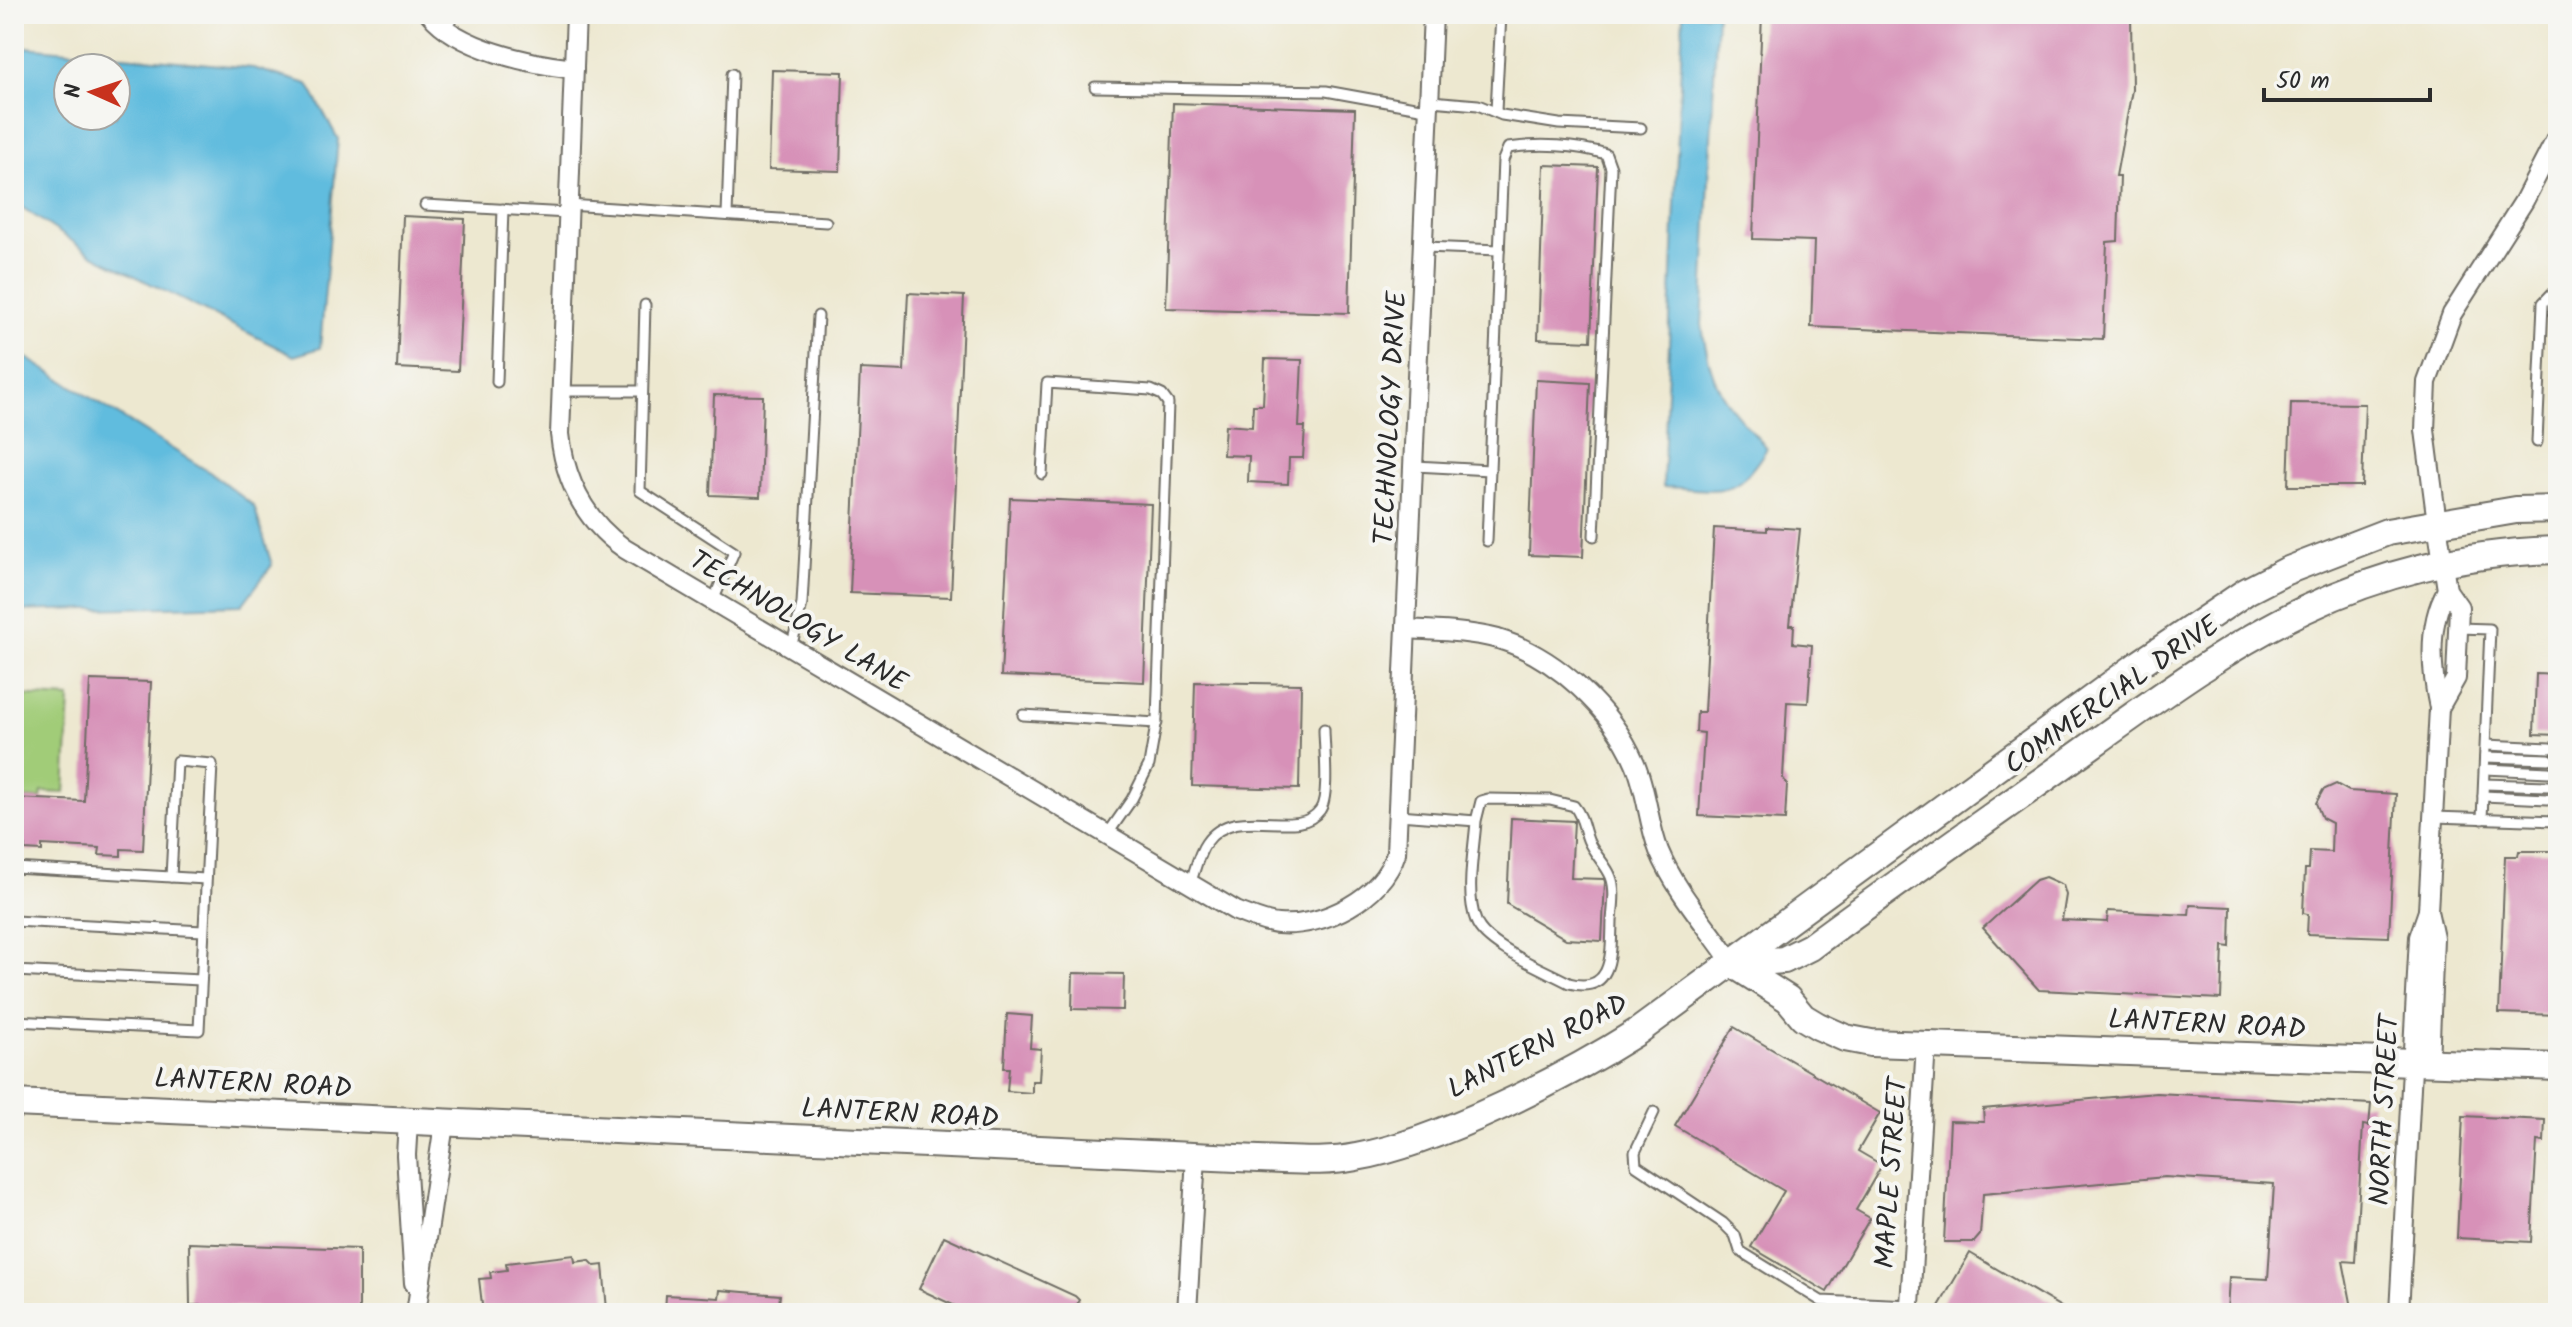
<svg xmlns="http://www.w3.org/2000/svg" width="2572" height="1327" font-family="Kalam,sans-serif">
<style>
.green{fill:#a1cc78;stroke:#667c52;stroke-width:2}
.water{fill:#60bcde;stroke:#467484;stroke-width:2;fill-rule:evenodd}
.building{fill:#d791b8}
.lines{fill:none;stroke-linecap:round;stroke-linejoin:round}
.lane-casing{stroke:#6f6d65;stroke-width:13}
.street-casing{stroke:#6f6d65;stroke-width:22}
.secondary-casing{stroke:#6f6d65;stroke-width:30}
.lane{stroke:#fff;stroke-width:9}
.street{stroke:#fff;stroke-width:18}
.secondary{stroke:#fff;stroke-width:26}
.labels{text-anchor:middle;stroke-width:8;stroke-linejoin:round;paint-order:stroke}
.street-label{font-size:28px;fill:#2b2b2b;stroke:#f6f6f2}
</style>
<rect width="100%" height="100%" fill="#f6f6f2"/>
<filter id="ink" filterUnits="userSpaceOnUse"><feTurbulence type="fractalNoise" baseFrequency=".0125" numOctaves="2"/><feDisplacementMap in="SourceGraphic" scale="16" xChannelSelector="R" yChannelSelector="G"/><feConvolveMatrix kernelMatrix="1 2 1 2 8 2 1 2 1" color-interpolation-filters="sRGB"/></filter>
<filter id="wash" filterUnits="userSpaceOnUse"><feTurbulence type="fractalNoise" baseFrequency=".006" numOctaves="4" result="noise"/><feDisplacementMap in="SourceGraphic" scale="32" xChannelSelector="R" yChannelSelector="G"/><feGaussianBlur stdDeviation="1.8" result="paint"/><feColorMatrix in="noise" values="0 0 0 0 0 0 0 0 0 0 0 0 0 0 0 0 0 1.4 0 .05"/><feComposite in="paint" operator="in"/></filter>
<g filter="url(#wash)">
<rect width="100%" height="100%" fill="#ede8d0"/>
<!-- green -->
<path class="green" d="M14 695 70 698 65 793 42 792 41 799 14 798Z"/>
<!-- water -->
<g class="water">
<path d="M1683 14H1717L1702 325C1711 391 1724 401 1767 448 1734 502 1721 489 1663 487Z"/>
<path d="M14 46 253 68 308 84 338 139 320 348 294 356 93 255 14 202ZM68 68H116V116H68Z"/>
<path d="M14 350 214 475 254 506 272 565 242 605 14 611Z"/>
</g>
<g id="blocks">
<!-- building -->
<g class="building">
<path d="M1762 14H2131L2132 90 2116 176H2120L2118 241 2107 242 2103 339 1811 327 1814 241 1753 239Z"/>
<path d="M772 70 843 72 840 171 769 169Z"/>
<path d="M1173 103 1355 109 1349 313 1166 308Z"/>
<path d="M1544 165 1598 167 1591 341 1538 339Z"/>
<path d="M403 216 465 219 458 371 397 368Z"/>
<path d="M908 293 964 296 951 597 850 593 860 369 904 371Z"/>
<path d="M1265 359 1302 360 1299 427H1305L1303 458H1289L1288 484 1248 482 1249 456 1223 455 1225 425 1252 427 1253 405H1263Z"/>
<path d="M1536 380 1590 383 1583 557 1529 555Z"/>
<path d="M714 395 763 396 760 497 710 495Z"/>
<path d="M2291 403 2365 404 2362 486H2288Z"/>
<path d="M1010 498 1151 504 1144 682 1001 676Z"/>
<path d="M1767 527 1800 529 1790 625H1794L1793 643 1812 645 1808 703 1787 702 1783 778 1787 784 1785 820 1699 816 1704 733 1696 732 1697 712H1704L1714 528 1767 531Z"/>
<path d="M2536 674 2558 675V735L2534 734Z"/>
<path d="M90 680 151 682 143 850 121 849V856L99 855 100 848 42 845V851L25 850V844L14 843V798L84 801Z"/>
<path d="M1195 682 1301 684 1299 789 1192 786Z"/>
<path d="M2336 784 2349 791 2396 794 2389 937 2307 934 2308 914 2303 913 2305 869H2309L2310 851 2331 852 2332 823 2322 818 2316 803 2323 790Z"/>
<path d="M1511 818 1574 821 1571 878 1604 879 1605 882 1602 941 1566 939 1507 904Z"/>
<path d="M2519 851H2558V1015L2499 1013 2505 856H2518Z"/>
<path d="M2045 877 2063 885 2066 895 2062 920 2107 922 2108 911 2189 915 2190 905 2231 907 2230 947 2223 946 2221 999 2039 990 1983 928 2036 880Z"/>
<path d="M1073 973 1124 974 1123 1010 1072 1009Z"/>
<path d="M1007 1014 1032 1016 1030 1048 1041 1049 1039 1081H1032V1093L1007 1091 1009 1068H1004Z"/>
<path d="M1734 1027 1880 1113 1858 1151 1882 1165 1856 1210 1870 1218 1827 1292 1751 1247 1784 1191 1675 1126Z"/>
<path d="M2156 1093 2371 1104 2369 1126 2363 1125 2355 1262 2343 1261 2353 1313H2227L2229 1277 2268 1279 2274 1184 2165 1177 1983 1194 1980 1235 1974 1242H1944L1950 1121 1984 1122 1983 1109Z"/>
<path d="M2463 1116 2545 1120 2544 1142 2537 1141 2531 1242 2457 1238Z"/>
<path d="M944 1236 1075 1296 1079 1300 1072 1313H970L919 1289Z"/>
<path d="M189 1243 359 1249V1312L190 1305Z"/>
<path d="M1970 1253 2071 1313H1935Z"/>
<path d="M574 1255 575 1262 589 1260 595 1266 603 1265 607 1310 483 1313 479 1279 491 1278 490 1272 507 1270 506 1263Z"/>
<path d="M720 1290 780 1295 778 1313H665L666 1295 719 1298Z"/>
</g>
</g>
</g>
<g filter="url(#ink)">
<use href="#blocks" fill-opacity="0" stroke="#6f6d65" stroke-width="2"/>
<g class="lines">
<!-- lane casing -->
<g class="lane-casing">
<g id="lane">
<path d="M443 27 457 14"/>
<path d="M1095 87 1326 91 1431 110"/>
<path d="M1431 101 1478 105 1502 115 1559 124 1641 128"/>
<path d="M1496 111 1501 14"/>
<path d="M425 205 568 213"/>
<path d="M568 205 826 222"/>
<path d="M727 215 732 74"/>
<path d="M1425 247 1499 250"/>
<path d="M645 305 640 491 734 552 713 601"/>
<path d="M497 382 503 209"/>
<path d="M562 391H642"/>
<path d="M2537 442 2543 303 2558 287"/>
<path d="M1415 466 1490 470"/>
<path d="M1042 474 1047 383 1151 390 1162 395 1168 403 1157 719 1149 765 1132 799 1107 835"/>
<path d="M1487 541 1503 160 1508 148C1538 143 1577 145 1606 154L1611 168 1594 536"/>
<path d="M2458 628 2490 629 2482 819"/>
<path d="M791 648 802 604 818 316"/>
<path d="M1023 715 1157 723"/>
<path d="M2486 745 2550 748"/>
<path d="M2485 757 2549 759"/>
<path d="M2485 769 2549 772"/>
<path d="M2484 784 2548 786"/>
<path d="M2483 796 2548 799"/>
<path d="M1399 815 1476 821C1474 851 1465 893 1476 921 1485 946 1545 970 1569 983 1614 995 1611 952 1612 921 1613 907 1616 890 1611 877 1606 864 1593 853 1588 840 1583 827 1583 817 1574 806L1550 800 1488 799 1481 801 1476 821"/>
<path d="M2433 817 2558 821"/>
<path d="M14 868 206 879"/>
<path d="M1190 884C1195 871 1198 854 1206 843 1236 800 1297 842 1320 810 1330 796 1324 747 1324 729"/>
<path d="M14 921 203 931"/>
<path d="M14 971 201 980"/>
<path d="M14 1021 199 1030 212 764 177 761 171 877"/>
<path d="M1654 1112 1635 1152 1636 1165 1723 1223 1735 1235 1740 1251 1821 1301 1910 1305"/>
</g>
</g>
<!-- street casing -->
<g class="street-casing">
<g id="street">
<path d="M430 14C458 49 531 64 574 69"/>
<path d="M576 14 560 434C565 482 585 521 625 549L1236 911C1250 916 1264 923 1278 924 1323 928 1382 898 1396 853L1433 14"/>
<path d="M1407 629C1438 631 1468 631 1498 639 1555 656 1612 709 1635 763 1647 791 1648 823 1659 851 1676 892 1709 928 1733 964"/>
<path d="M2439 708 2456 678 2459 607 2447 590 2437 523 2425 430 2427 382 2452 314 2524 201 2558 135"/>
<path d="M2429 1064 2434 938 2428 911 2439 708C2431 670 2427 624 2447 590"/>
<path d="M408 1122 406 1155 414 1283"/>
<path d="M1910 1305 1926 1044"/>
<path d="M416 1313 444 1124"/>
<path d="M1187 1313 1196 1156"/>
<path d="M2399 1313 2419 937 2428 911"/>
</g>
</g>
<!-- secondary casing -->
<g class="secondary-casing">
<g id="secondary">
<path d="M1733 964 1784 960 1810 947C1891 887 1974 829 2057 770 2225 650 2341 556 2558 550"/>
<path d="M1733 964 1788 999 1803 1017 1818 1026 1845 1038 1871 1043 2558 1067"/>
<path d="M14 1103 1282 1160C1307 1161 1332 1162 1356 1157 1438 1143 1566 1077 1637 1032L2139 664 2247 591 2286 571 2387 532 2516 510 2558 509"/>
</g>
</g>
<!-- lane -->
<use href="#lane" class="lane"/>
<!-- street -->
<use href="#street" class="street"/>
<!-- secondary -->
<use href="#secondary" class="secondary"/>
</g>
</g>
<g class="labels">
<!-- street labels -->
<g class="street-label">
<text transform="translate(1389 418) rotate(-87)" y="10">TECHNOLOGY DRIVE</text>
<text transform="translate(799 620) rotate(31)" y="10">TECHNOLOGY LANE</text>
<text transform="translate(2111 694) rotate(-35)" y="10">COMMERCIAL DRIVE</text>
<text transform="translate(2207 1023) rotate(3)" y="10">LANTERN ROAD</text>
<text transform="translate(1537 1045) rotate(-27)" y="10">LANTERN ROAD</text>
<text transform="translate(253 1082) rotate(3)" y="10">LANTERN ROAD</text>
<text transform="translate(2383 1110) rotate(-87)" y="10">NORTH STREET</text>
<text transform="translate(900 1112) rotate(3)" y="10">LANTERN ROAD</text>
<text transform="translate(1890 1173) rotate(-86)" y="10">MAPLE STREET</text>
</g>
</g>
<!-- margin -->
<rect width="2572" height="1327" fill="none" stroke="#f6f6f2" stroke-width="48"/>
<!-- north arrow -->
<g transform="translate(92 92) rotate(273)"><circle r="38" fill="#f6f6f2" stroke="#a5a5a2" stroke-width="2"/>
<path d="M0-6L14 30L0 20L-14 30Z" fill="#c8321e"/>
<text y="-12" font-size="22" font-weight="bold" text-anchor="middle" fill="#2b2b2b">N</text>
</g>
<!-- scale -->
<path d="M2264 88v12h166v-12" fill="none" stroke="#2b2b2b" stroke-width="4"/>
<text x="2276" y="88" font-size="24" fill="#2b2b2b" stroke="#f6f6f2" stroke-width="6" paint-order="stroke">50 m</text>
</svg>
